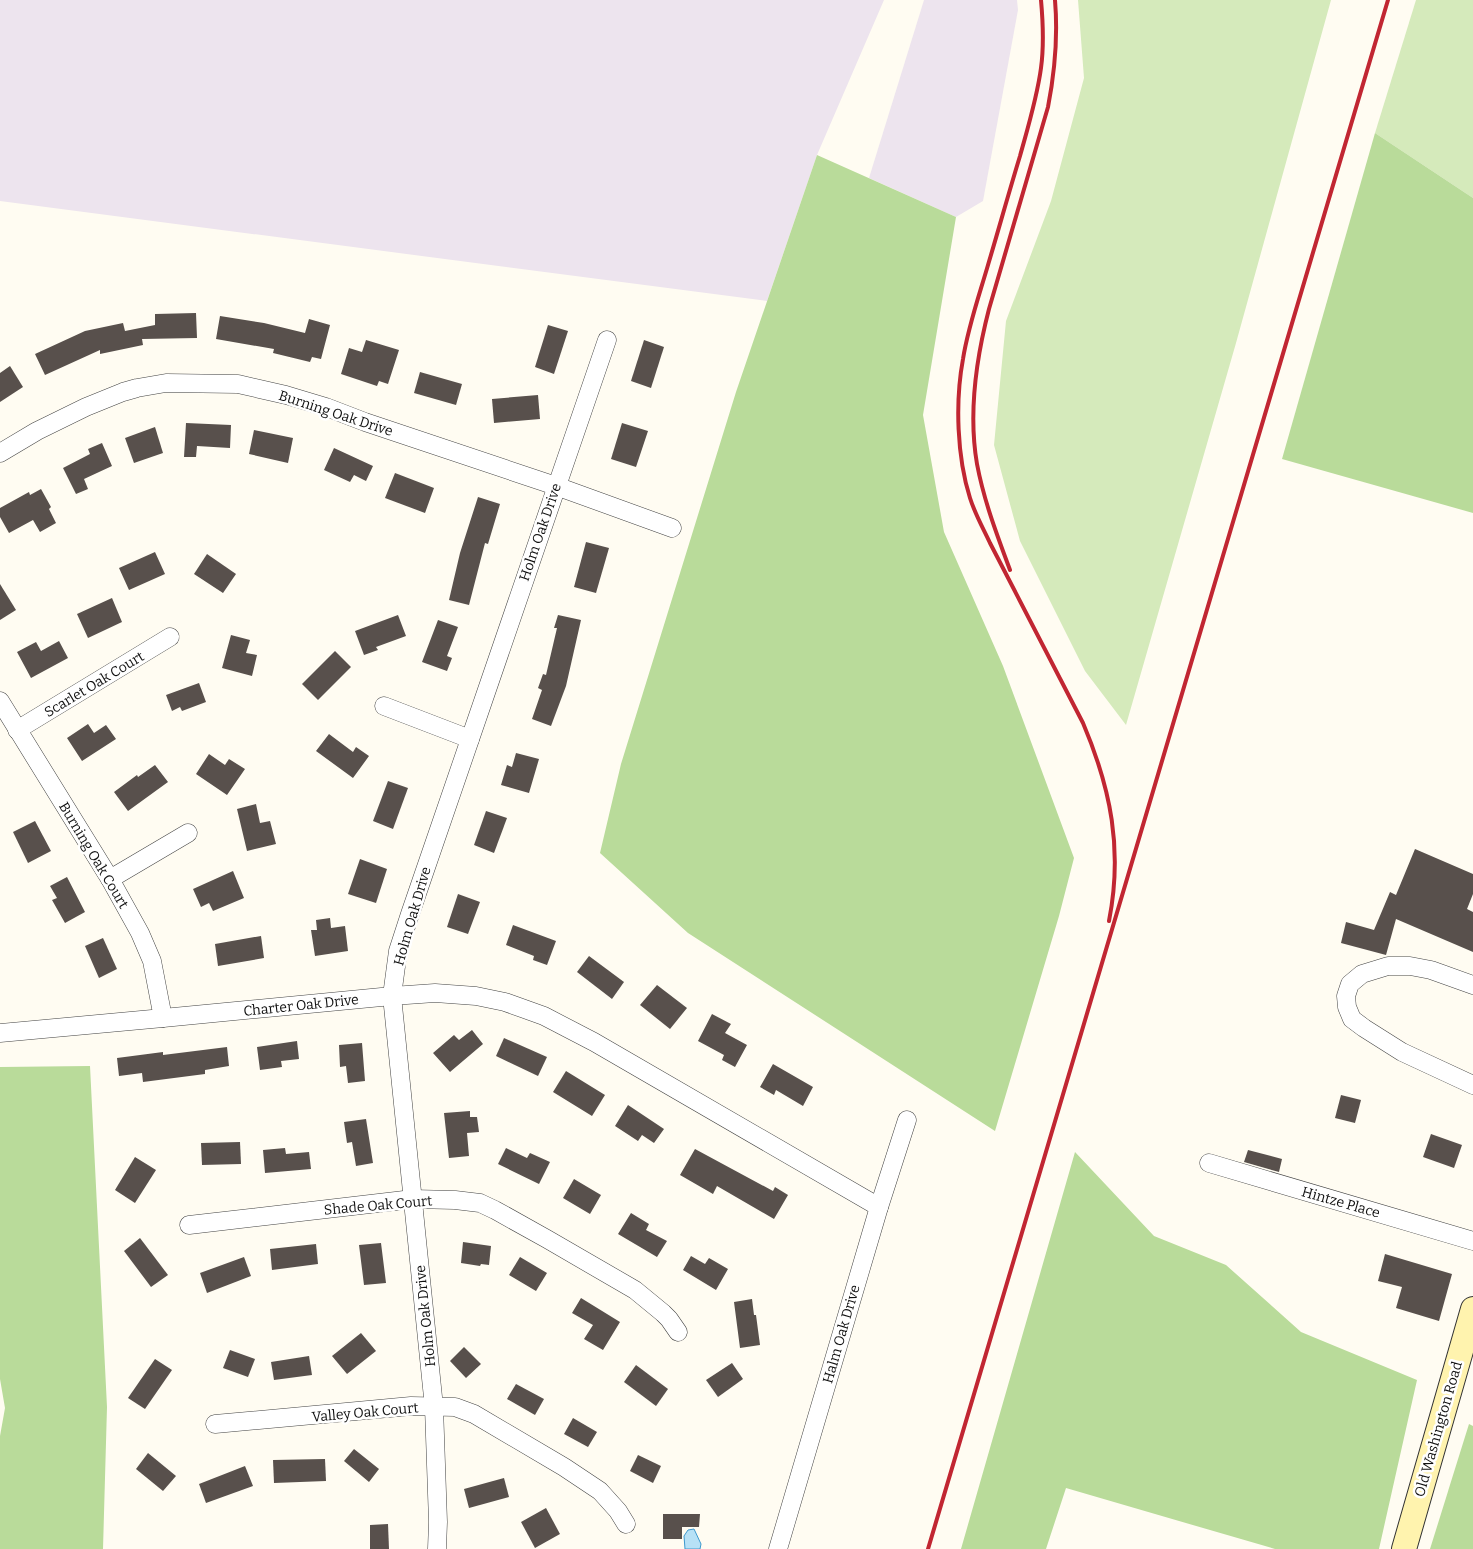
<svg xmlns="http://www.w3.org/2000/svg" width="1473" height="1549" font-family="Bitter,serif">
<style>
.industrial{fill:#ede4ee}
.green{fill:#d5eabb}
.forest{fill:#b9db9a}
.water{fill:#b7e1f6;stroke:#3d99ce}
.building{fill:#58504c}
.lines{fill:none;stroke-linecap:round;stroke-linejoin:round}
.street-casing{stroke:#434343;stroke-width:19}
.secondary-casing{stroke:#323232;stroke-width:26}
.street{stroke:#fff;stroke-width:18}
.secondary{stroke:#fff3ae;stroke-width:24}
.rail{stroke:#c12632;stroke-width:4}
.labels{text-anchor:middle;stroke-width:5;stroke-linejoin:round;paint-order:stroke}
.street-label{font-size:14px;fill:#101010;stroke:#fff}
</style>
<rect width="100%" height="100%" fill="#fffcf2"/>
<!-- industrial -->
<g class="industrial">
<path d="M0 0H884L817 155 767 301 0 201Z"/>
<path d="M924 0H1017L1018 10 983 201 956 217 869 178Z"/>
</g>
<!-- green -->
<g class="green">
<path d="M1078 0H1331L1236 343 1126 725 1085 671 1020 541 994 445 1006 321 1051 201 1084 78Z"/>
<path d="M1416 0H1473V198L1375 133Z"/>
</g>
<!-- forest -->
<g class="forest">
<path d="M1375 133 1473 198V513L1282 459Z"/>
<path d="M817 155 956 217 923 415 944 532 1003 666 1074 858 1059 916 995 1131 688 933 600 853 621 764 736 392Z"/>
<path d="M90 1066 107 1407 103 1549H0V1436L5 1408 0 1379V1067Z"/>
<path d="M1075 1152 1154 1236 1226 1265 1301 1332 1417 1380 1379 1549H1275L1066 1488 1046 1549H961Z"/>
<path d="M1469 1424 1473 1426V1549H1430Z"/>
</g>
<!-- water -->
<path class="water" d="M694 1529 701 1544 700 1549H685L684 1536 688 1530Z"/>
<!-- building -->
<g class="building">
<path d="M196 313 197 338 142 339 143 345 100 354V350L45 375 35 354 85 331 123 323 125 331 155 325V314Z"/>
<path d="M220 316 264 323 305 333 309 319 330 325 321 359 312 357 310 362 273 353 274 349 216 339Z"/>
<path d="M548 325 568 331 554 374 535 367Z"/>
<path d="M366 340 399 350 388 384 379 381 377 386 341 374 349 348 362 352Z"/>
<path d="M644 340 664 347 651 388 631 381Z"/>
<path d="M10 366 23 387 0 402V373Z"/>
<path d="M420 372 462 384 456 405 414 393Z"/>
<path d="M538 395 540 419 494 423 492 399Z"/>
<path d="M186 423 231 425 230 448 197 446 196 457H184Z"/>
<path d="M622 423 648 431 636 467 611 459Z"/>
<path d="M155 427 163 453 134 463 125 438Z"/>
<path d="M254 430 293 438 288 463 249 454Z"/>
<path d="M102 443 112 466 84 479 88 489 76 494 63 468 90 454 88 449Z"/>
<path d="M334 448 373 466 366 481 354 475 350 482 324 470Z"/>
<path d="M395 473 434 488 425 513 385 498Z"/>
<path d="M41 489 51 507 49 509 56 523 40 532 33 520 9 533 0 517V508L29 492 30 495Z"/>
<path d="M478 497 500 504 488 544 485 543 469 605 449 600 460 553Z"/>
<path d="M586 542 609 548 596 593 574 587Z"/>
<path d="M155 552 165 574 129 590 119 568Z"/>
<path d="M207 554 236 574 223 593 194 574Z"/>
<path d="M0 584 16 610 0 620Z"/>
<path d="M112 598 122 622 88 638 77 614Z"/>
<path d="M398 615 406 636 376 647 378 650 364 655 355 631Z"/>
<path d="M558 615 581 620 566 686 551 726 532 719 542 690 538 688 543 674 546 675 557 628H554Z"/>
<path d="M438 620 458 627 447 656 452 658 447 671 422 662Z"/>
<path d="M231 635 250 640 246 653 257 655 252 676 222 668Z"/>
<path d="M59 641 68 658 31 678 17 652 36 642 41 651Z"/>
<path d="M335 651 351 667 318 700 302 684Z"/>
<path d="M199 683 206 702 182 711 180 707 172 711 166 695Z"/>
<path d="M88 724 94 733 106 725 116 739 82 761 67 738Z"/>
<path d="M329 734 353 752 356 747 369 756 353 778 316 751Z"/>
<path d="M516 753 539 759 529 793 501 785 507 765 512 767Z"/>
<path d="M209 754 225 765 229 759 245 769 227 795 196 774Z"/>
<path d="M155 765 168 782 128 811 114 792 137 775 138 777Z"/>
<path d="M388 781 408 788 393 829 373 821Z"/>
<path d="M256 804 260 823 270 821 276 844 247 851 237 809Z"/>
<path d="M486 811 507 818 494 853 474 845Z"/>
<path d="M35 821 51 851 28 863 13 832Z"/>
<path d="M1415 849 1473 874V894L1467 909 1473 912V952L1396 919 1386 955 1341 943 1346 922 1374 930 1390 892 1396 895Z"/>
<path d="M360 859 387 869 376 903 348 894Z"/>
<path d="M233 871 244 898 213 911 209 903 201 907 193 889Z"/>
<path d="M67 877 85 912 65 923 52 900 57 898 50 886Z"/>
<path d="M458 894 480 902 468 934 447 927Z"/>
<path d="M330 918 331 928 345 926 348 951 315 956 311 930H317L316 920Z"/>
<path d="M513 925 556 941 547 965 533 960 534 956 506 945Z"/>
<path d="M261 936 264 958 218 966 215 944Z"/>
<path d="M103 938 117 969 99 978 85 946Z"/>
<path d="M589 956 624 982 612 999 577 972Z"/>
<path d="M657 985 687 1008 670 1029 640 1005Z"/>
<path d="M712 1014 731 1024 725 1033 747 1045 735 1067 722 1060 724 1055 698 1041Z"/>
<path d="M472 1030 483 1044 450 1072 433 1053 454 1035 459 1040Z"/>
<path d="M504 1038 547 1057 538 1076 496 1056Z"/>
<path d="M297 1041 299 1059 281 1061 282 1067 260 1070 257 1047Z"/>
<path d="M362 1043 365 1081 348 1083 346 1066 340 1067 339 1045Z"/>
<path d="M227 1047 229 1066 205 1070V1074L143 1082 142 1073 119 1076 117 1058 163 1052V1055Z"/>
<path d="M773 1064 813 1087 803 1106 776 1090 774 1095 760 1087Z"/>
<path d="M566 1071 605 1095 592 1116 553 1092Z"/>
<path d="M1341 1095 1361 1100 1355 1123 1335 1118Z"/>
<path d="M628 1105 664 1129 654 1143 642 1135 638 1141 615 1126Z"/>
<path d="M470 1111V1117H477L479 1132 467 1133 469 1156 449 1158 444 1113Z"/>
<path d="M366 1119 373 1163 356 1166 352 1142 347 1143 344 1122Z"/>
<path d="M1431 1134 1462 1145 1454 1168 1423 1157Z"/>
<path d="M240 1142 241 1164 202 1165 201 1143Z"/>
<path d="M285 1148 286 1154 309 1152 311 1169 265 1173 263 1150Z"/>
<path d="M506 1148 527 1158 530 1153 550 1162 539 1184 498 1164Z"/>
<path d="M695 1149 773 1191 775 1187 788 1195 774 1219 717 1186 713 1194 680 1175Z"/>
<path d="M1248 1150 1282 1159 1279 1172 1244 1162Z"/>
<path d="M135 1157 156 1170 135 1203 115 1190Z"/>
<path d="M574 1179 601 1195 590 1214 563 1198Z"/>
<path d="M631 1213 649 1224 646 1230 667 1241 657 1257 618 1234Z"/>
<path d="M140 1238 168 1275 151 1287 124 1251Z"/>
<path d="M463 1242 491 1246 489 1265 481 1264 480 1266 461 1263Z"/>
<path d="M381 1243 386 1283 364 1285 359 1245Z"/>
<path d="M316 1244 318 1264 272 1270 270 1249Z"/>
<path d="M1385 1254 1452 1274 1439 1321 1396 1308 1402 1287 1378 1281Z"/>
<path d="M691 1256 705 1264 709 1258 728 1269 716 1290 683 1270Z"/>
<path d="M244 1257 251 1276 207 1293 200 1273Z"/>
<path d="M520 1257 547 1273 536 1291 509 1275Z"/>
<path d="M581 1298 620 1322 603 1350 584 1339 593 1325 572 1313Z"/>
<path d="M752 1299 754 1315H756L760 1345 740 1348 734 1302Z"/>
<path d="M361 1333 376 1351 347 1374 332 1356Z"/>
<path d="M464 1347 481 1364 466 1378 450 1361Z"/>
<path d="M230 1350 255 1359 248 1377 223 1368Z"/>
<path d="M309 1356 312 1375 274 1380 271 1362Z"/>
<path d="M155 1359 172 1370 145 1409 128 1398Z"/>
<path d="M732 1363 743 1379 718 1397 706 1380Z"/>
<path d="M636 1365 668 1389 656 1406 624 1382Z"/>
<path d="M516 1384 544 1399 535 1415 507 1399Z"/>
<path d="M573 1418 597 1432 588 1447 564 1434Z"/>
<path d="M354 1449 379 1469 369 1482 344 1461Z"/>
<path d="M148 1453 176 1476 163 1491 136 1469Z"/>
<path d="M638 1455 661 1466 653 1483 630 1471Z"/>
<path d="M325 1459 326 1481 274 1483 273 1460Z"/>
<path d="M245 1466 253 1486 206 1503 199 1484Z"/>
<path d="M504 1478 509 1497 469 1508 464 1489Z"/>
<path d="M546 1508 560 1534 535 1548 521 1522Z"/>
<path d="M663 1514H700L699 1527H682V1539H663Z"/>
<path d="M388 1524 389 1549H370V1525Z"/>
</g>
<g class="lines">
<!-- street casing -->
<g class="street-casing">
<g id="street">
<path d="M0 453 37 431 86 407 123 392 137 388 166 383 238 384 286 395 326 407 365 422 556 486 672 528"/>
<path d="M0 701 110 879 140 933 152 961 163 1018"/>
<path d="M384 706 470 739"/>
<path d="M17 730 170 637"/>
<path d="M110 879 188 833"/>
<path d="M1473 985 1431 970 1410 966H1388L1362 974 1350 984 1346 996 1347 1007 1352 1019 1364 1028 1402 1052 1473 1085"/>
<path d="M0 1033 163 1018 392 996 435 993 476 996 505 1002 544 1016 594 1042 879 1207"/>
<path d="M1209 1163 1473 1241"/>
<path d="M189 1225 413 1199 455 1200 480 1203 495 1210 547 1239 635 1290 663 1313 669 1319 678 1332"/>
<path d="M215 1424 411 1406 455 1407 474 1414 564 1467 600 1491 618 1511 626 1524"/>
<path d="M437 1549 438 1522 434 1407 392 996 398 951 410 914 607 340"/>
<path d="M778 1549 879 1207 907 1120"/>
</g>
</g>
<!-- secondary casing -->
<g class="secondary-casing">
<path id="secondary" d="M1404 1549 1473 1309"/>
</g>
<!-- street -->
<use href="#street" class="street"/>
<!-- secondary -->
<use href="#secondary" class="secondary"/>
<!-- rail -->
<g class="rail">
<path d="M1041 0C1043 22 1044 46 1041 68 1037 98 1028 127 1020 156 1009 192 999 228 988 265 979 296 968 327 963 359 955 402 957 457 970 498 975 514 983 528 990 543L1083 723C1111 789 1123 850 1109 921"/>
<path d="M1010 570C997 535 984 501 977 464 968 412 976 359 989 309L1048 107C1055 71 1058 36 1055 0"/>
<path d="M928 1549 1388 0"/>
</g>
</g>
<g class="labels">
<!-- street labels -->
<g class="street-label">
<text transform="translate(336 413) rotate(18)" y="5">Burning Oak Drive</text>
<text transform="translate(540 532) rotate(-71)" y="5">Holm Oak Drive</text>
<text transform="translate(94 684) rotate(-31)" y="5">Scarlet Oak Court</text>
<text transform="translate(94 855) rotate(59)" y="5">Burning Oak Court</text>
<text transform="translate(412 916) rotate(-74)" y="5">Holm Oak Drive</text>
<text transform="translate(301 1005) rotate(-6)" y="5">Charter Oak Drive</text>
<text transform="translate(1341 1202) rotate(16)" y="5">Hintze Place</text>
<text transform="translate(378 1205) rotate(-5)" y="5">Shade Oak Court</text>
<text transform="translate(425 1316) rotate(-96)" y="5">Holm Oak Drive</text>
<text transform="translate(841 1334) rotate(-74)" y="5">Halm Oak Drive</text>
<text transform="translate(365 1412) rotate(-5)" y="5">Valley Oak Court</text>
<text transform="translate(1438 1429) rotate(-74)" y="5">Old Washington Road</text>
</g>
</g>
</svg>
